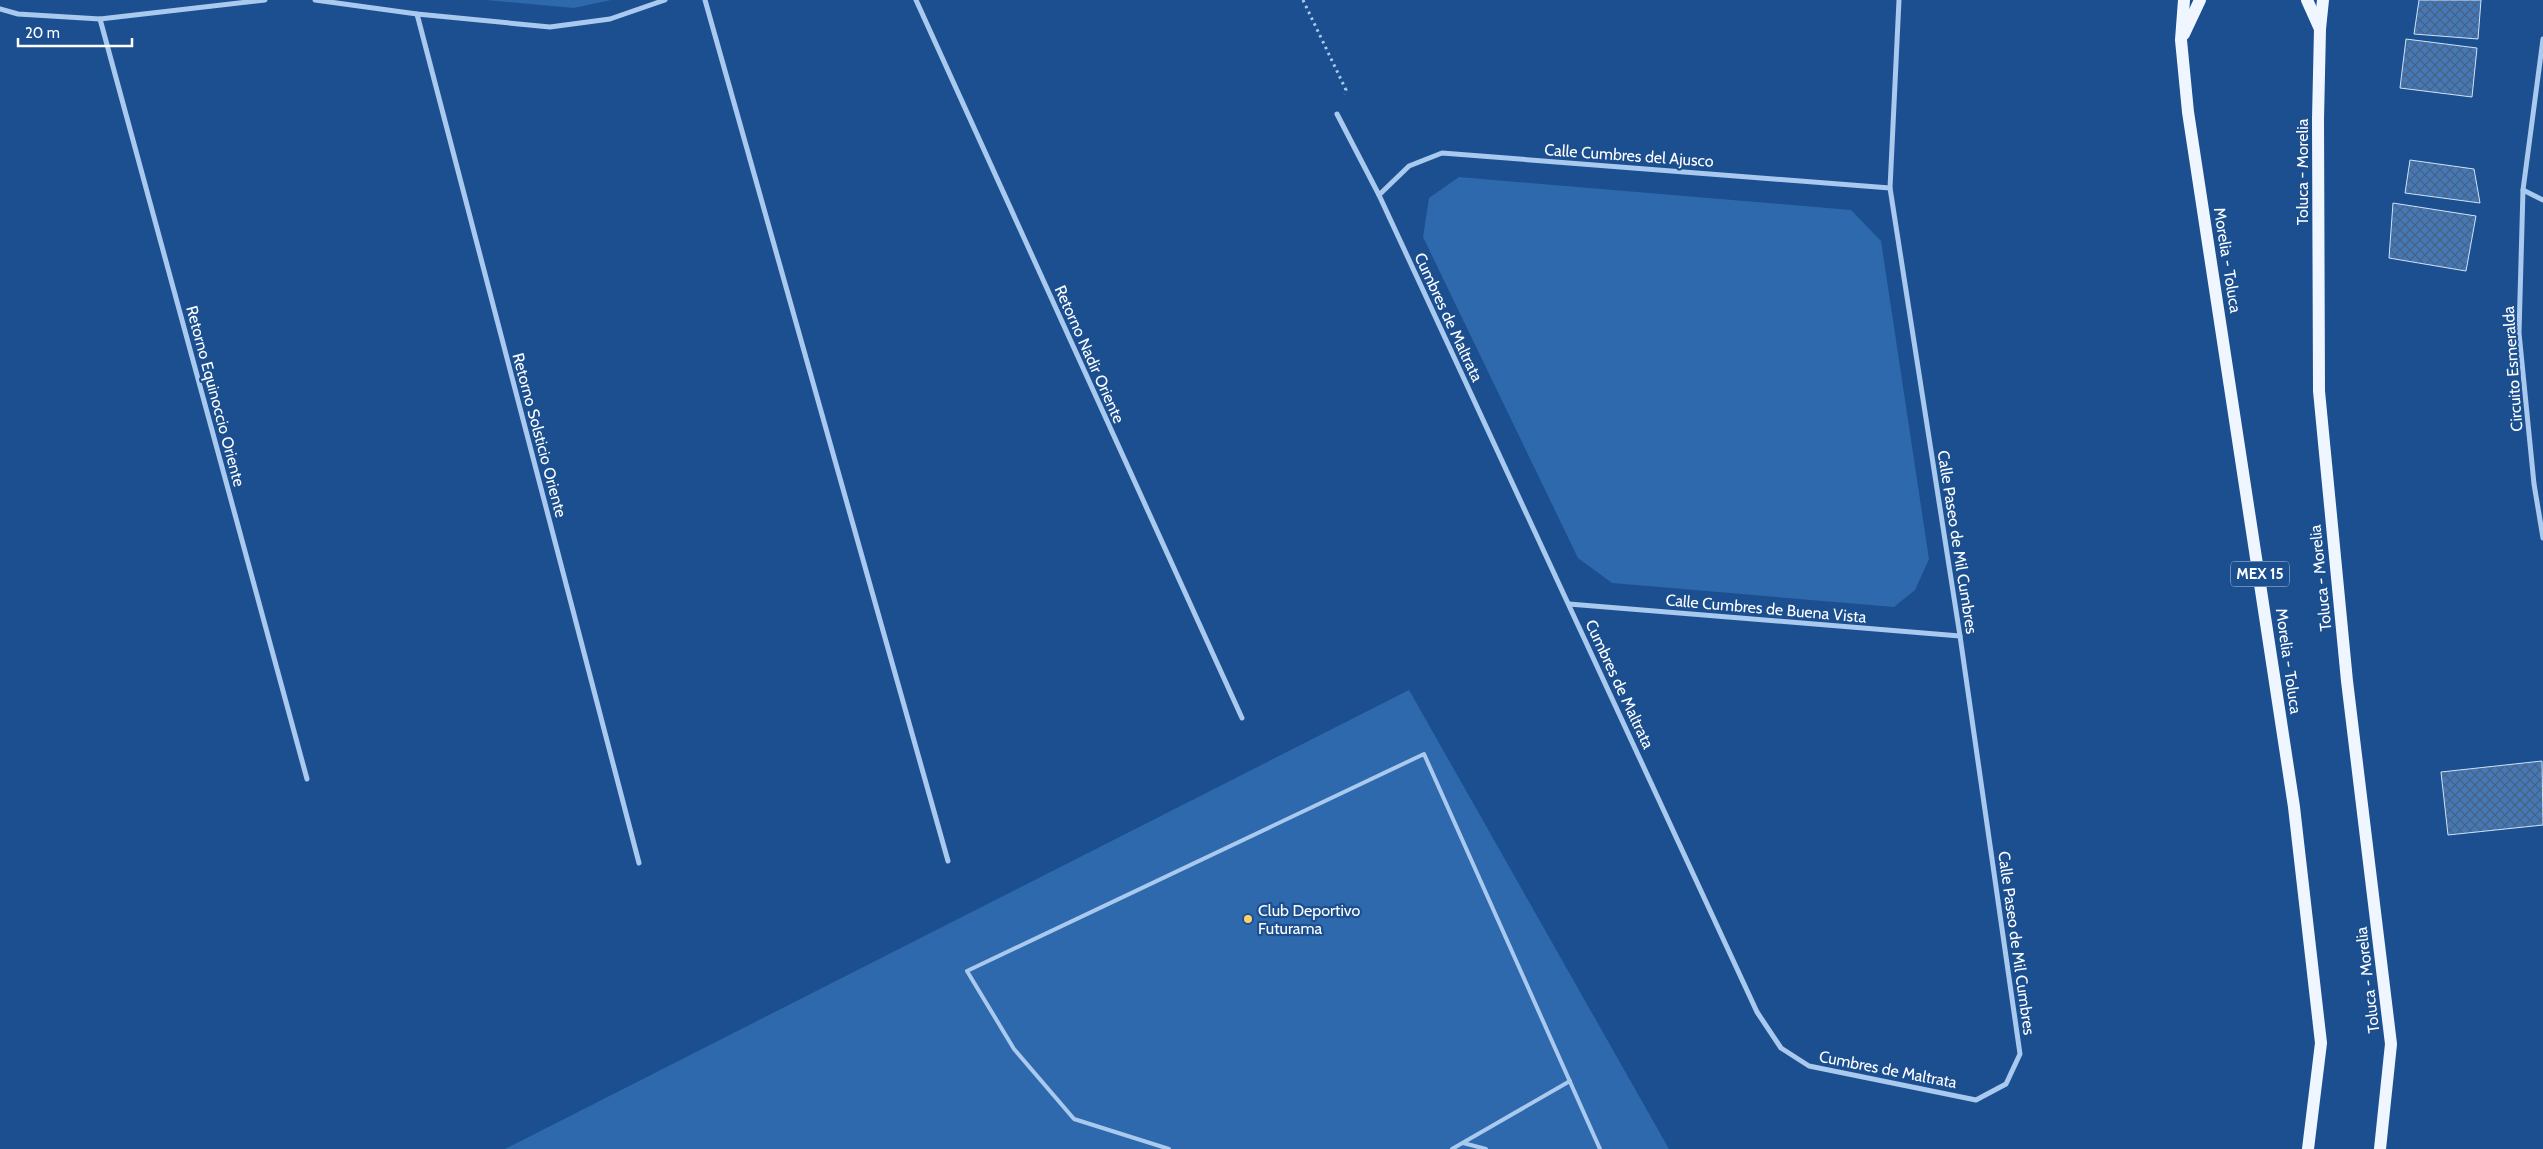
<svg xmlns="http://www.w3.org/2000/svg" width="2543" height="1149" font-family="Cabin,sans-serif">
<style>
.green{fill:#2e69ad}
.building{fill:url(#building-cross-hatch);stroke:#cfe3fa}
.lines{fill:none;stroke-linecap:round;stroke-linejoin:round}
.path{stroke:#a9c9ee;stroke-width:3;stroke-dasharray:2.5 4;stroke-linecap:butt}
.lane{stroke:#a9c9ee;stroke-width:4}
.street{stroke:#a9c9ee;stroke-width:5}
.primary{stroke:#f0f6ff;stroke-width:12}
.poi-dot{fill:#ffd166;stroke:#1b4f8f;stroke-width:2}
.labels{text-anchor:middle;stroke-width:4.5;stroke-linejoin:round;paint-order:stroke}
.shield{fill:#1b4f8f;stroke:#bbcadd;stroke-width:1}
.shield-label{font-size:15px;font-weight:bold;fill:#fff}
.street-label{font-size:16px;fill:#fff;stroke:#1b4f8f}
.poi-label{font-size:16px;fill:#fff;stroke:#1b4f8f;text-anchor:start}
</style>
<defs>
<pattern id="building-cross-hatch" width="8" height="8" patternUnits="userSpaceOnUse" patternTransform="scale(1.25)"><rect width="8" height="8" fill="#4478b7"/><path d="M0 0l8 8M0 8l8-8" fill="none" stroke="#486282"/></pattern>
</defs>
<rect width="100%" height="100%" fill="#1b4f8f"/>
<!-- green -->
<g class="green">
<path d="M486 0H611L574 8Z"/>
<path d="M1459 177 1851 210 1881 241 1929 559 1915 590 1894 607 1612 583 1578 558 1423 237 1429 198Z"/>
<path d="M1409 690 1669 1149H505Z"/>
</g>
<!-- building -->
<g class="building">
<path d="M2419 0H2481L2478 39 2414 34Z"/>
<path d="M2406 39 2477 48 2472 97 2400 88Z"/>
<path d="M2410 160 2474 169 2480 203 2405 193Z"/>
<path d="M2393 203 2476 216 2466 271 2389 258Z"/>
<path d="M2542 761 2543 825 2448 835 2441 772Z"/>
</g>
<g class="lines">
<!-- path -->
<path class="path" d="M1303 0 1346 90 1344 94"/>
<!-- lane -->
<g class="lane">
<path d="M1463 1143 1486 1149"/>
<path d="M1169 1149 1074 1119 1014 1049 967 971 1424 754 1600 1149"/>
<path d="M1452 1149 1570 1081"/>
</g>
<!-- street -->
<g class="street">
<path d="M315 0 417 14 550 27 610 19 665 0"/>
<path d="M705 0 948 861"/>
<path d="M916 0 1242 718"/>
<path d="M0 9 18 14 100 19 265 0"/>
<path d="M417 14 639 863"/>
<path d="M100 19 307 779"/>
<path d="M2543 39 2523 190 2519 333 2534 484 2543 538"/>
<path d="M1337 114 1379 195 1757 1012 1781 1048 1809 1066 1976 1100 2006 1084 2020 1054 1960 636 1890 188 1899 0"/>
<path d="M2523 190 2543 200"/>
<path d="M1379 195 1409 166 1442 153 1890 188"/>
<path d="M1569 604 1960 636"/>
</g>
<!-- primary -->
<g class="primary">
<path d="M2184 0 2181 40 2188 112 2294 807 2321 1043 2308 1149"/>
<path d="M2307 0 2320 29"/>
<path d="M2323 0 2320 29 2318 119 2319 391 2347 681 2391 1044 2380 1149"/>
<path d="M2184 34 2200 0"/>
</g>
</g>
<!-- markers -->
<circle class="poi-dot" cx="1248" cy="919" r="5"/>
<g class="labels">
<!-- shield labels -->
<rect class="shield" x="2231" y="561.5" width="58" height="25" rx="4"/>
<g class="shield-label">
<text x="2260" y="579">MEX 15</text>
</g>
<!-- street labels -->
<g class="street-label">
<text transform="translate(1629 155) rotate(4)" y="6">Calle Cumbres del Ajusco</text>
<text transform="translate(2302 172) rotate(-90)" y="6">Toluca - Morelia</text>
<text transform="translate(2228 260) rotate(81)" y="6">Morelia - Toluca</text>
<text transform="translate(1449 317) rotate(65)" y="6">Cumbres de Maltrata</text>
<text transform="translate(1090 354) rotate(66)" y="6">Retorno Nadir Oriente</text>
<text transform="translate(2512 369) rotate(-94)" y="6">Circuito Esmeralda</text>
<text transform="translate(216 396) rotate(75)" y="6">Retorno Equinoccio Oriente</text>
<text transform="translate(540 435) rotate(75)" y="6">Retorno Solsticio Oriente</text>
<text transform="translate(1958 542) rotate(81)" y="6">Calle Paseo de Mil Cumbres</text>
<text transform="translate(2320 578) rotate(-96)" y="6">Toluca - Morelia</text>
<text transform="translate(1766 608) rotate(5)" y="6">Calle Cumbres de Buena Vista</text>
<text transform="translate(2289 661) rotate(82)" y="6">Morelia - Toluca</text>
<text transform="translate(1620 684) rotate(65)" y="6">Cumbres de Maltrata</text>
<text transform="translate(2017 943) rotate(82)" y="6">Calle Paseo de Mil Cumbres</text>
<text transform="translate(2367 980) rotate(-97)" y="6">Toluca - Morelia</text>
<text transform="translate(1888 1069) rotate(11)" y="6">Cumbres de Maltrata</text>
</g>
<!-- poi labels -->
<g class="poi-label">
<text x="1258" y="916">Club Deportivo<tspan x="1258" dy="18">Futurama</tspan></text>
</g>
</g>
<!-- scale -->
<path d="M18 38v8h114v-8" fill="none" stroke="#ffffff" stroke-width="2.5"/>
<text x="25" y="38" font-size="15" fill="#ffffff" stroke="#1b4f8f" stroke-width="4" paint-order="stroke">20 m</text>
</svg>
